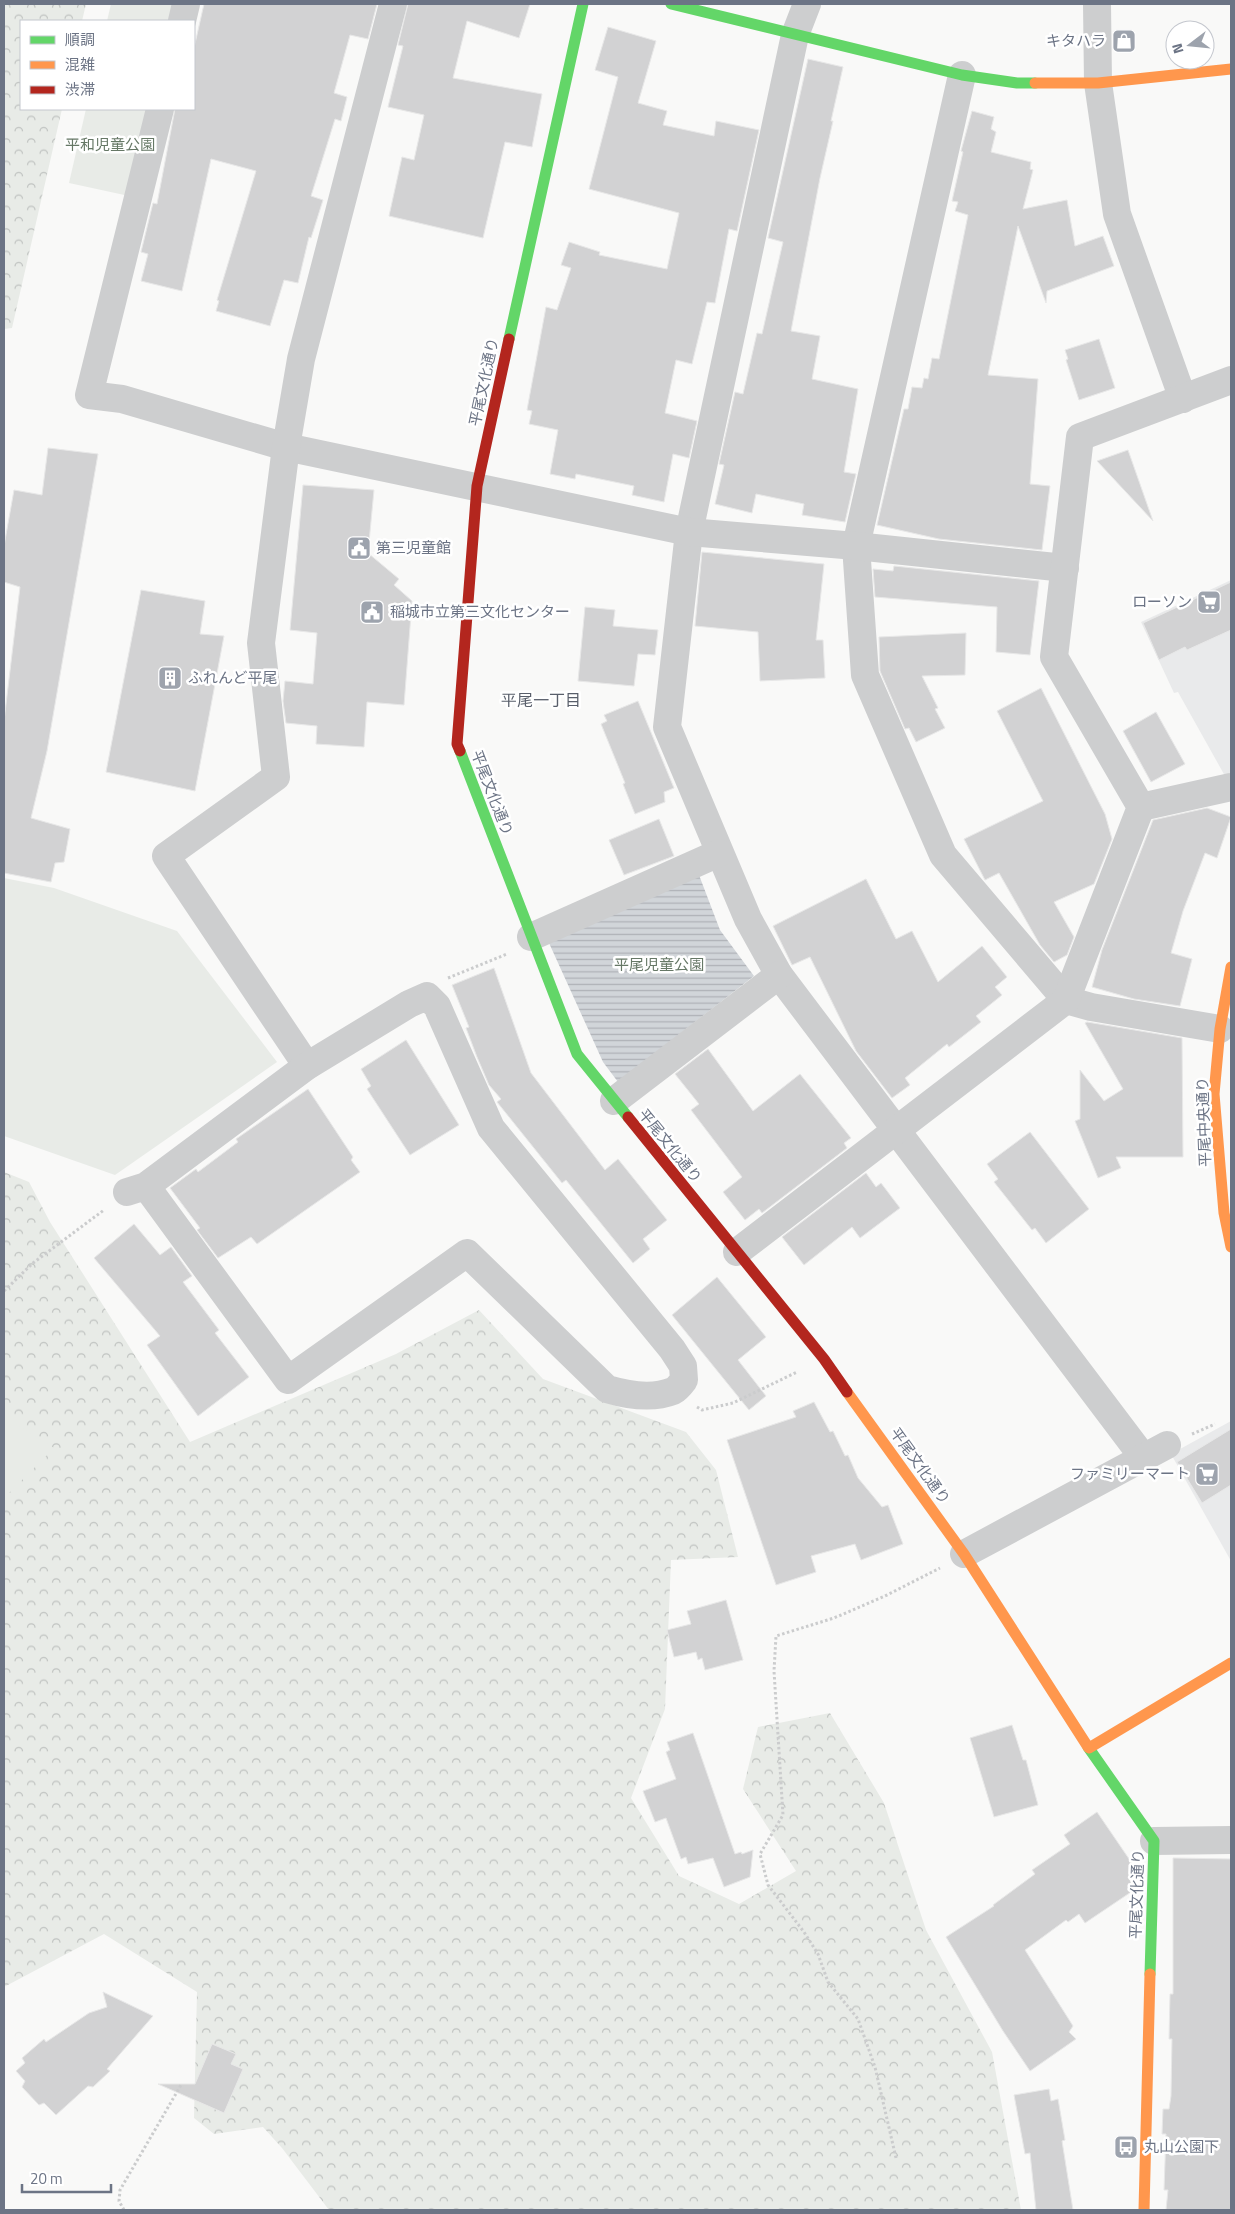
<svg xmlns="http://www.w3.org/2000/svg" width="1235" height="2214" font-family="'Titillium Web','Noto Sans JP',sans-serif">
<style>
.built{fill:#e9eaeb}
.forest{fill:url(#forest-crowns)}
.park{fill:#e8ebe7}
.water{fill:url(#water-rules)}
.building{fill:#d2d2d3;stroke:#e8e8e8}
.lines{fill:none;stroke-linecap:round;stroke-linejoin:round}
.path{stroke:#cbcccd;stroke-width:3;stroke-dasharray:2.5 2.5;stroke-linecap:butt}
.street{stroke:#cdcecf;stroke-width:28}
.fast{stroke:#63d668;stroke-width:11}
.slow{stroke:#ff974d;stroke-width:11}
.jam{stroke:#b3261e;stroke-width:11}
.labels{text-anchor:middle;stroke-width:5;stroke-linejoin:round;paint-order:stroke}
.poi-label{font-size:15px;fill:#6c7485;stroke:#fff;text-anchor:start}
.park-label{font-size:15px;fill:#667866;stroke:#fff}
.street-label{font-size:15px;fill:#6c7485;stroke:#fff}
.neighbourhood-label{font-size:16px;fill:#595f6b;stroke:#fff}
</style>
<defs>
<pattern id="forest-crowns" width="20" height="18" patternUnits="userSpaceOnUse" patternTransform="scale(1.25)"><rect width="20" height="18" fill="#e8ebe7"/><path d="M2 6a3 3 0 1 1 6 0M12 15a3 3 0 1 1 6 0" fill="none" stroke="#c0c3c1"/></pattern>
<pattern id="water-rules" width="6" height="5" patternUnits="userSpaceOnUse" patternTransform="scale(1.25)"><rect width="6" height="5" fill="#d1d5d9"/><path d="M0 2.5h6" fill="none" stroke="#aeb1b6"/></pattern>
</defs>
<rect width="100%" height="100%" fill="#f9f9f8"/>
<!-- built -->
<g class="built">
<path d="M1231 580V775L1225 776 1178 692 1174 693 1141 622Z"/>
<path d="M1231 1421V1561L1171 1454Z"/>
</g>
<!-- forest -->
<g class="forest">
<path d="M4 4H86L82 21H21V109H62L12 328 4 329Z"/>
<path d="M4 1172 29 1182 50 1222 190 1442 396 1354 479 1310 543 1379 686 1432 716 1470 738 1557 671 1560 665 1709 631 1798 679 1876 739 1904 796 1871 743 1789 758 1727 830 1713 884 1803 926 1930 992 2052 1021 2210H329L282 2148 263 2127 214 2134 194 2118 197 1992 104 1934 4 1987Z"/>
</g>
<!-- park -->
<g class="park">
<path d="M111 4H181L176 21H107Z"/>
<path d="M86 109H153L129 196 69 183Z"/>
<path d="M4 878 54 888 177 931 277 1062 115 1175 4 1136Z"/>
<path d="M4 1417 54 1448 4 1498Z"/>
</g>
<!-- water -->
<path class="water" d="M699 875 720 930 754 976 618 1082 603 1062 549 943Z"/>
<!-- building -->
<g class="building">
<path d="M204 4H377L368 39 350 35 334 93 347 97 341 121 335 119 311 196 323 200 311 238 309 237 298 283 284 280 270 326 216 311 219 301 217 300 256 171 211 159 182 291 141 281 148 254 141 252 153 203 157 204 175 109H194V48Z"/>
<path d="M408 4H530L519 38 467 21 453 78 542 94 532 147 505 142 483 238 389 216 402 157 414 160 424 115 388 107 403 46 398 45Z"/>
<path d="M608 27 656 41 638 103 667 111 663 125 714 136 716 121 759 130 737 231 729 229 715 303 707 302 692 364 676 360 665 413 697 421 689 458 673 454 664 502 632 495 634 486 576 474 575 479 550 474 558 430 529 424 532 411 527 410 546 307 557 310 571 268 561 265 569 242 600 252 599 255 667 269 679 213 589 189 618 77 595 70Z"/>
<path d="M808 59 843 67 831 121H833L820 178 791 331 820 336 812 379 858 389 844 472 856 474 845 522 802 515 804 504 756 494 752 513 715 504 724 465 719 464 735 392 743 394 757 333 762 334 783 242 768 238Z"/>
<path d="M972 111 994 117 991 129 996 132 991 152 1031 162 1030 169 1033 170 1023 209 1067 200 1075 246 1103 236 1114 266 1047 291 1046 303 1018 226 988 375 1038 379 1030 484 1050 486 1042 550 939 539 877 525 904 409H908L912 387 922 388 924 378 928 379 932 358 939 359 968 215 955 211 958 202 952 201 963 152 961 151Z"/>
<path d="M1099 339 1115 388 1079 400 1066 360 1068 359 1065 350Z"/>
<path d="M48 448 98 454 47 751 31 818 70 829 64 862 55 863 51 882 4 873V721L20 587 4 582V546L14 490 42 495Z"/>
<path d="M1128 450 1153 521 1097 461Z"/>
<path d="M303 485 374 490 368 553 399 579 394 585 412 601 404 705 367 702 364 747 316 744 317 726 286 723 283 701 285 681 313 684 317 633 290 630Z"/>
<path d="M702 552 824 564 816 640H823L825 678 760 681 758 632 695 626Z"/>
<path d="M894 566 1039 581 1030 655 996 652 997 607 875 597 873 569 893 571Z"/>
<path d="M1231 582V630L1187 650 1185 647 1159 660 1143 623Z"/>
<path d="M141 590 205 601 200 634 224 636 195 791 106 772Z"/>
<path d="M585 607 615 610 613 626 658 630 655 655 638 654 634 686 578 681Z"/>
<path d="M966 633 965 675 922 676 938 708 935 709 945 728 916 742 909 728 905 729 880 671 879 637Z"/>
<path d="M1041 688 1105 814 1112 839 1094 884 1054 902 1074 937 1067 955 1054 962 1040 945 999 873 985 880 964 839 1043 801 997 711Z"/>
<path d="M638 701 674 788 664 792 665 802 635 814 623 784 625 783 601 724 607 721 604 715Z"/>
<path d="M1156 712 1185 764 1151 782 1123 731Z"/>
<path d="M1207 808 1231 817 1217 858 1205 853 1183 911 1171 953 1192 959 1180 1006 1134 999 1092 987 1102 950 1153 820Z"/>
<path d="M659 819 674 856 624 875 609 840Z"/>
<path d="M866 879 896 939 912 931 938 982 982 946 1007 977 995 987 1002 995 976 1016 981 1022 949 1047 947 1044 905 1078 910 1085 892 1098 856 1051 810 957 792 965 773 926Z"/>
<path d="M494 968 531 1073 605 1170 618 1159 667 1220 643 1239 650 1249 633 1263 566 1180 562 1183 497 1102 501 1099 489 1085 477 1057 466 1028 469 1027 452 985Z"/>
<path d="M1087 1022 1182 1038 1183 1157H1116L1121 1168 1098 1178 1075 1121 1080 1119V1070L1104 1101 1123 1089 1085 1023Z"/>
<path d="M406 1040 459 1125 410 1155 367 1089 371 1086 361 1069Z"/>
<path d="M708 1049 753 1111 800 1074 851 1138 844 1143 847 1148 762 1213 759 1209 745 1220 723 1192 742 1177 691 1110 699 1104 675 1074Z"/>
<path d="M308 1089 353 1157 351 1160 360 1172 257 1244 251 1237 218 1258 197 1230 200 1228 170 1188 196 1169 198 1172 238 1142 236 1139Z"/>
<path d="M1030 1132 1089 1209 1046 1243 1035 1228 1032 1230 994 1182 998 1179 987 1164Z"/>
<path d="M866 1173 876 1187 881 1183 900 1208 860 1238 852 1227 804 1265 782 1237Z"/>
<path d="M134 1224 160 1255 171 1247 192 1276 183 1282 219 1330 215 1333 249 1377 198 1416 147 1345 160 1336 94 1258Z"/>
<path d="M717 1277 766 1337 738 1360 766 1396 749 1410 672 1315Z"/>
<path d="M814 1402 830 1432 833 1431 845 1456 848 1455 858 1478 882 1507 888 1505 903 1544 861 1560 855 1544 811 1556 816 1572 776 1585 727 1440 796 1417 793 1411Z"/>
<path d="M1231 1429V1485L1202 1503 1177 1462Z"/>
<path d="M726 1600 743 1660 705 1670 702 1658 698 1660 696 1652 674 1657 667 1630 691 1624 687 1611Z"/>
<path d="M1012 1725 1023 1760H1026L1038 1805 994 1817 970 1738Z"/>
<path d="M693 1733 735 1854 741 1852 742 1854 753 1850 750 1877 724 1887 713 1858 688 1864 686 1857 681 1859 666 1818 655 1822 643 1791 676 1779 666 1752 670 1750 667 1742Z"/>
<path d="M1097 1812 1138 1872 1137 1888 1085 1923 1079 1914 1068 1922 1066 1920 1025 1950 1073 2026 1069 2032 1076 2039 1030 2071 1003 2031 946 1937 994 1906 993 1905 1035 1874 1032 1870 1070 1844 1064 1835Z"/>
<path d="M1173 1858 1231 1859V2210H1166L1168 2190H1164L1166 2134H1162L1163 2109H1169L1171 2096 1172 2039H1169L1170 1994H1173Z"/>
<path d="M103 1992 153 2016 107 2069 110 2071 93 2087 88 2086 56 2115 44 2103 39 2105 22 2087 25 2081 16 2071 25 2063 22 2058 44 2039 46 2042 89 2013 107 2007Z"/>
<path d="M212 2044 236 2054 231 2064 243 2069 224 2113 158 2084H195Z"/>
<path d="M1049 2089 1051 2101 1058 2099 1065 2140 1062 2141 1073 2210H1036L1030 2153 1025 2154 1014 2095Z"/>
</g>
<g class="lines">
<!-- path -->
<g class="path">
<path d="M448 978 507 954"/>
<path d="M4 1291 33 1263 104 1210"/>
<path d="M697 1407 702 1410 733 1403 797 1372"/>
<path d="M1192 1434 1215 1424"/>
<path d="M896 2158 875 2067 858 2019 828 1982 818 1954 804 1932 768 1885 760 1854 783 1815 774 1671 776 1636 834 1618 885 1596 940 1568"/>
<path d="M124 2210 119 2201 120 2190 181 2085"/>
</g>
<!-- street -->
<g class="street">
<path d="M807 4 795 35 689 532 667 727 748 919 779 975 1143 1457"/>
<path d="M1097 4 1098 83 1117 214 1183 399"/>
<path d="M182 21 186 4"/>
<path d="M962 75 856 546 865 675 943 855 1066 1000 1091 1007 1220 1029"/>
<path d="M160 109 89 395 122 399 286 447 689 532 856 546 1065 568"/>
<path d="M1141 807 1231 787"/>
<path d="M531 937 719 853"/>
<path d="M307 1066 166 856 276 777 261 643 286 447 301 359 393 4"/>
<path d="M614 1101 779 975"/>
<path d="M127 1192 146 1186 307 1066 409 1004 427 996 437 1006 491 1128 672 1349 683 1366 684 1380C681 1384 677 1389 673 1391 653 1399 627 1395 607 1389L467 1253 288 1380 146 1186"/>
<path d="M737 1252 1066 1000 1141 807 1054 657 1080 437 1231 380"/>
<path d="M964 1554 1167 1445"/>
<path d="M1154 1841 1231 1840"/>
</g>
<!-- fast -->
<g class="fast">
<path d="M671 4 962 75 1017 83H1035"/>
<path d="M509 339 583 4"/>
<path d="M460 751 577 1054 628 1117"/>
<path d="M1088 1747 1154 1841 1150 1974"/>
</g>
<!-- slow -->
<g class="slow">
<path d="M1035 83H1098L1231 69"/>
<path d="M1231 967 1220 1029 1214 1094 1224 1213 1231 1247"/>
<path d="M847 1392 964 1554 1088 1747"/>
<path d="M1089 1748 1231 1663"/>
<path d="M1144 2210 1150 1974"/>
</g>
<!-- jam -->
<g class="jam">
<path d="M460 751 457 744 477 486 509 339"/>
<path d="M628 1117 824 1359 847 1392"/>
</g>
</g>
<!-- icons -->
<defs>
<g id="shop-square" transform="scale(1.25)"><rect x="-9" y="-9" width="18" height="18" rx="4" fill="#9da3ad" stroke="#fff"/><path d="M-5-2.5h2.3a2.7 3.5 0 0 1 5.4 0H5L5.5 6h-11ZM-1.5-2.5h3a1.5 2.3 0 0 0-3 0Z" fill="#fff"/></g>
<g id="civic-square" transform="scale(1.25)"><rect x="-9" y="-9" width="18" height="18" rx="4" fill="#9da3ad" stroke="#fff"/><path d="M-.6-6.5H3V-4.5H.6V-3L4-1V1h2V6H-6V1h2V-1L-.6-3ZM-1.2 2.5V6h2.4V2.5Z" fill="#fff"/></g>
<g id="supermarket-square" transform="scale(1.25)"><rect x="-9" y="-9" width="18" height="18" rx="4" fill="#9da3ad" stroke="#fff"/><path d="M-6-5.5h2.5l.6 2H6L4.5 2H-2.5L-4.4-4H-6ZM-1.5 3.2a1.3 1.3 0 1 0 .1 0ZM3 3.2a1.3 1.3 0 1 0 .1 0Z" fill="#fff"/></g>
<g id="building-square" transform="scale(1.25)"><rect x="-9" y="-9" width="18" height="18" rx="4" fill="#9da3ad" stroke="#fff"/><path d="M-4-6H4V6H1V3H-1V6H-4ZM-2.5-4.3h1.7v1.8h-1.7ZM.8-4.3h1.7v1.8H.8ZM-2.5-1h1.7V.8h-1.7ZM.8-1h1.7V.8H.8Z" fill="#fff"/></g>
<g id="bus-square" transform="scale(1.25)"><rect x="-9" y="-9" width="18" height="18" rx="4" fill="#9da3ad" stroke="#fff"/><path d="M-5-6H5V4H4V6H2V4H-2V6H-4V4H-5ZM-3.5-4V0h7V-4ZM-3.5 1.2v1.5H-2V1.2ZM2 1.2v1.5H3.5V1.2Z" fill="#fff"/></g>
</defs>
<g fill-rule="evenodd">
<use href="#shop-square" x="1124" y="41"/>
<use href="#civic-square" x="359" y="548"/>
<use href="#supermarket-square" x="1209" y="602"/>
<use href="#civic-square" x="372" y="612"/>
<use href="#building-square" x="170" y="678"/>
<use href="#supermarket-square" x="1207" y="1474"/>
<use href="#bus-square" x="1126" y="2147"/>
</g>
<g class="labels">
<!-- poi labels -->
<g class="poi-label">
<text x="1106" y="46" text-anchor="end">キタハラ</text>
<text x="376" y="553">第三児童館</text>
<text x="1192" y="607" text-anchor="end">ローソン</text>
<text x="390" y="617">稲城市立第三文化センター</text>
<text x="188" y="683">ふれんど平尾</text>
<text x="1190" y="1479" text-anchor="end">ファミリーマート</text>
<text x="1144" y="2152">丸山公園下</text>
</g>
<!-- park labels -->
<g class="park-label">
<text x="110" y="150">平和児童公園</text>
<text x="659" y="970">平尾児童公園</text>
</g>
<!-- street labels -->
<g class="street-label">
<text transform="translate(484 382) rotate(-78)" y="5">平尾文化通り</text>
<text transform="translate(492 793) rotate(69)" y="5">平尾文化通り</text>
<text transform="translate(1204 1122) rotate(-92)" y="5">平尾中央通り</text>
<text transform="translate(670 1146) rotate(51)" y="5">平尾文化通り</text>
<text transform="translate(920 1466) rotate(54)" y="5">平尾文化通り</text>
<text transform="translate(1137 1894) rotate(-88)" y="5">平尾文化通り</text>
</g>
<!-- neighbourhood labels -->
<g class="neighbourhood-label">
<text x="541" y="706">平尾一丁目</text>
</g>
</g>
<!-- border -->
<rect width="1235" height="2214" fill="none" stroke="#6c7485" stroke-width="10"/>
<!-- legend -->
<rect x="20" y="20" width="175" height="90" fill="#ffffff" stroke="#c4c7ce"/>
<rect x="30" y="36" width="25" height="8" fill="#63d668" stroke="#c4c7ce"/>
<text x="65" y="45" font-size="15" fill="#6c7485">順調</text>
<rect x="30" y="61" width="25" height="8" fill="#ff974d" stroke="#c4c7ce"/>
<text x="65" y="70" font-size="15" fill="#6c7485">混雑</text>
<rect x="30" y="86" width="25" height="8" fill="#b3261e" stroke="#c4c7ce"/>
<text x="65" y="95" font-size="15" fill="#6c7485">渋滞</text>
<!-- north arrow -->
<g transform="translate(1190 45) rotate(254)"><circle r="24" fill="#ffffff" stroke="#c4c7ce"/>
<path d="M0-4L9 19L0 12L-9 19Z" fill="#9da3ad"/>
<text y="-8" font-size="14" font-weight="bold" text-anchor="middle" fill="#6c7485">N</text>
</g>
<!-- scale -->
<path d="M22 2184v8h89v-8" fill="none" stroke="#6c7485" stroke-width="2.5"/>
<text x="30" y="2184" font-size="15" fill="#6c7485" stroke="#ffffff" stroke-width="4" paint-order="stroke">20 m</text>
</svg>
